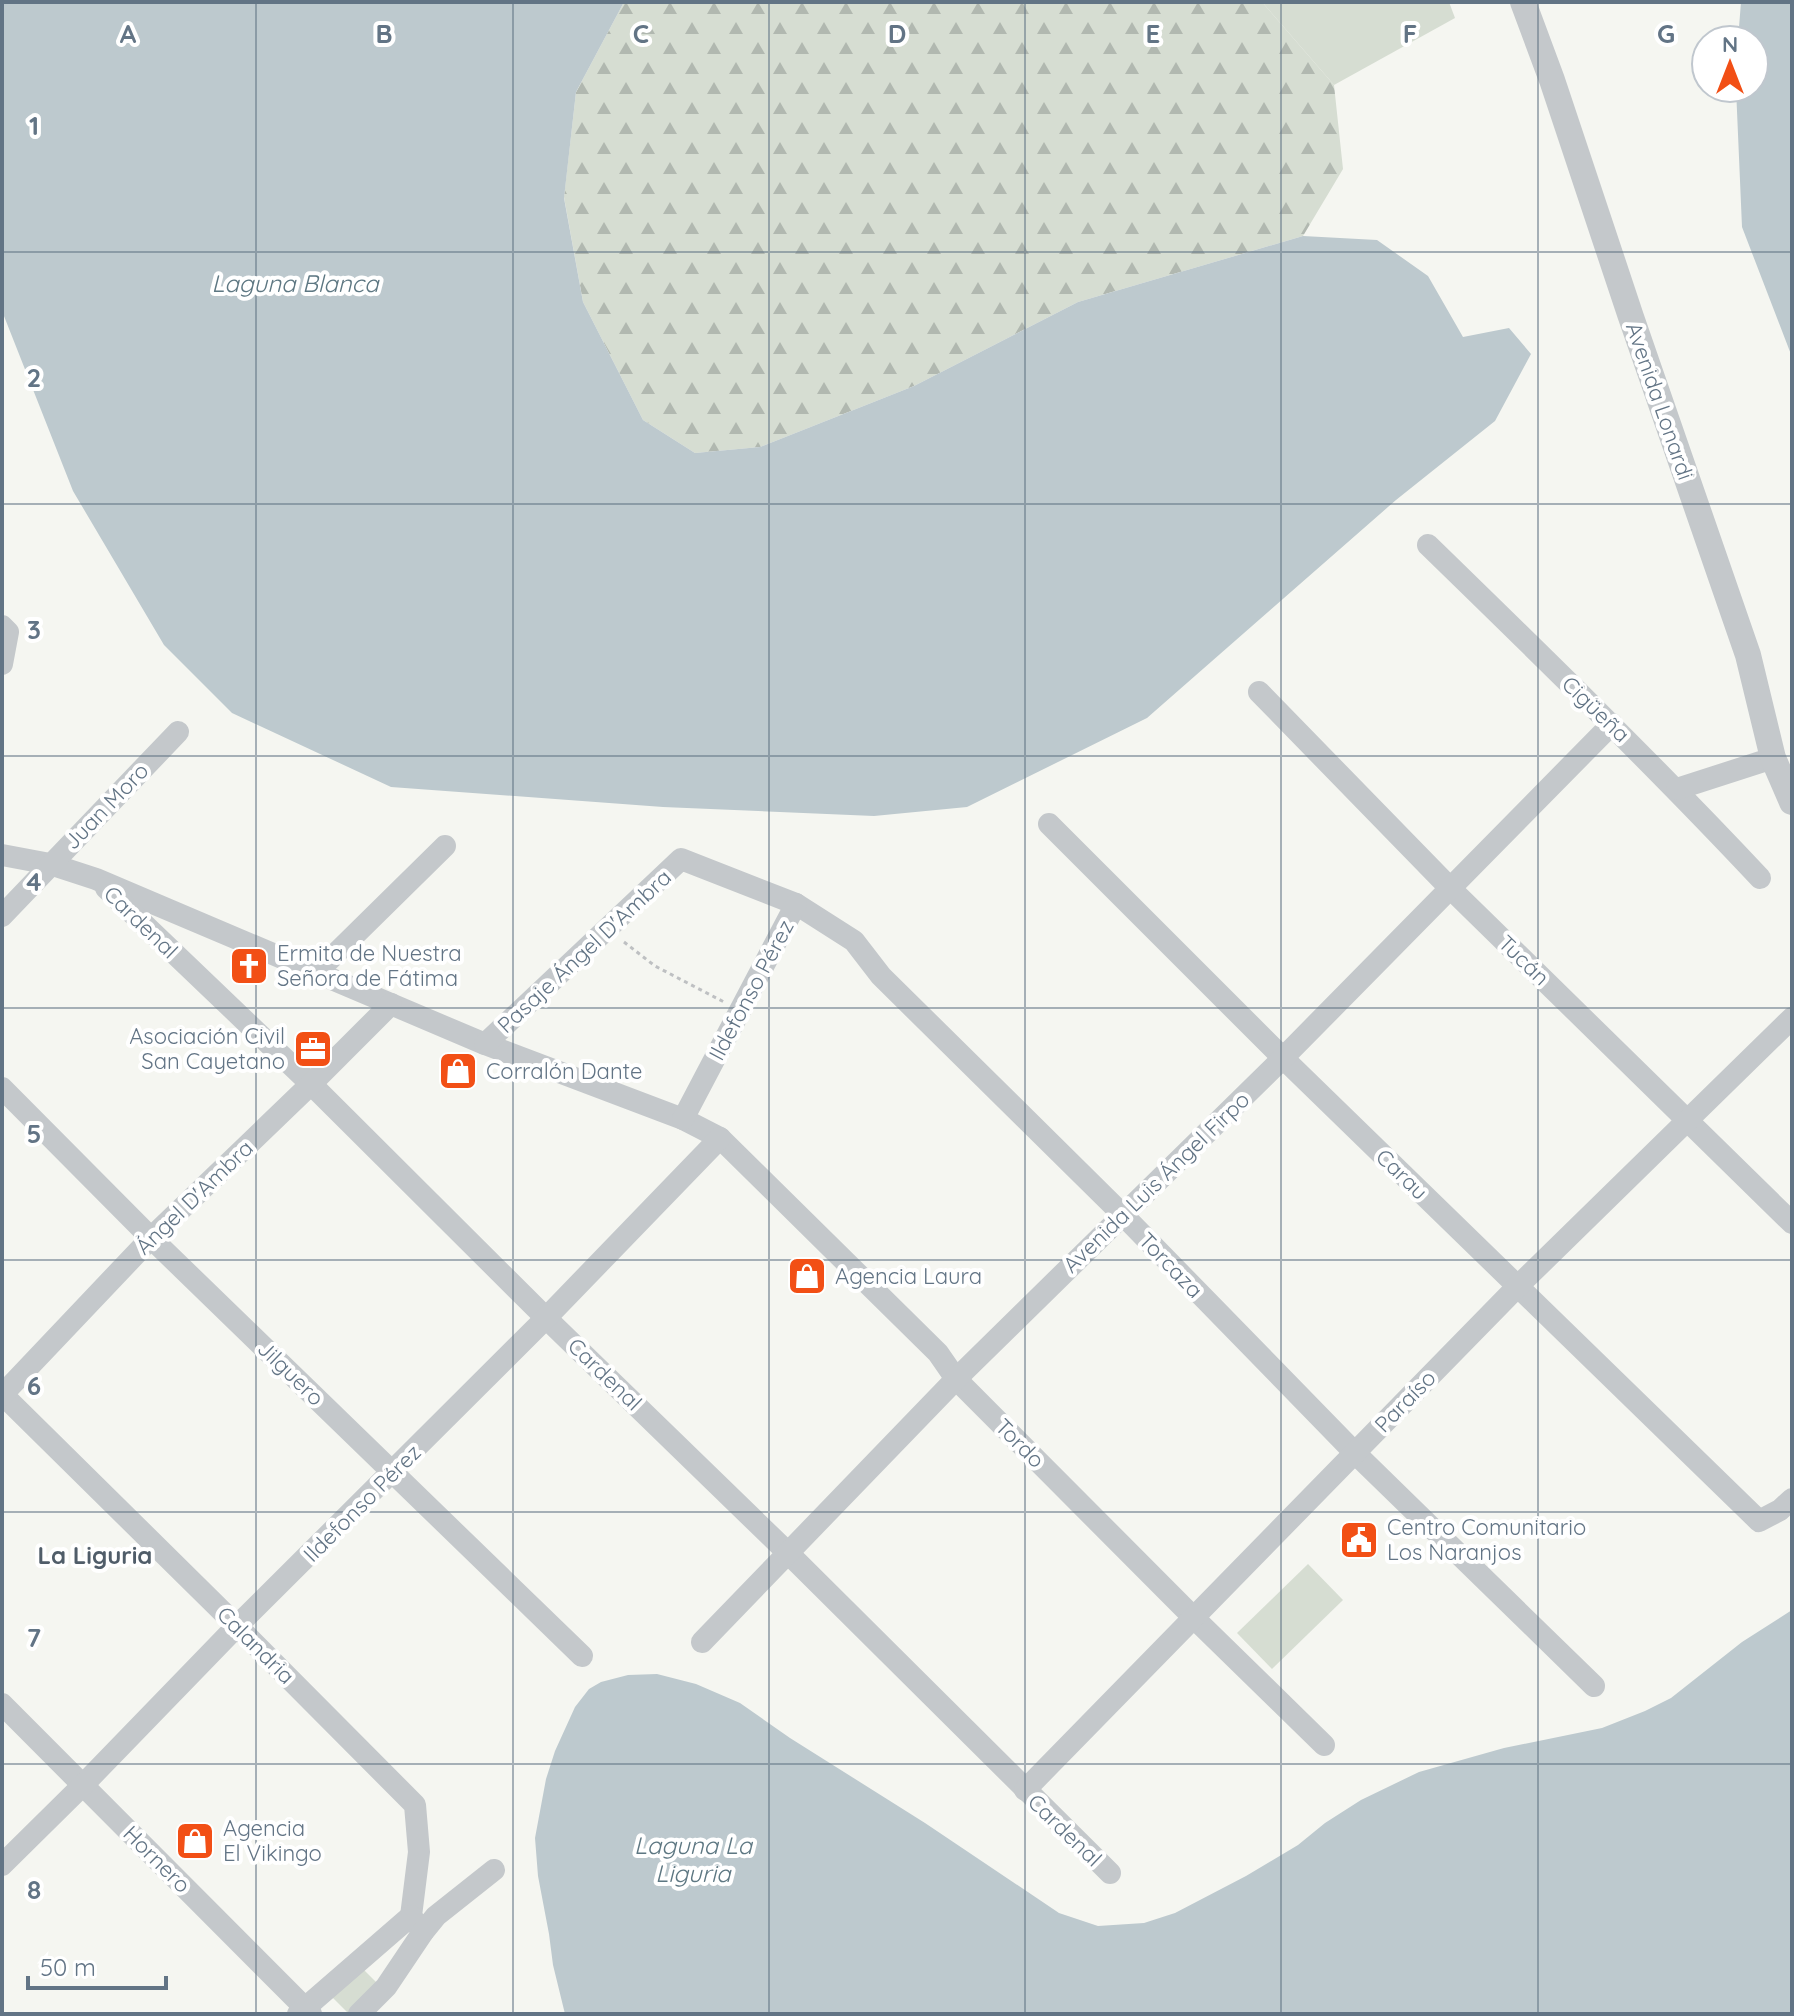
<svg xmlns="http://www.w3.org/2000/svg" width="1794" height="2016" font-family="Quicksand,sans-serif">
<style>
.grass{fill:#d6ddd2}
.forest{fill:url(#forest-firs)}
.water{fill:#bdc9ce}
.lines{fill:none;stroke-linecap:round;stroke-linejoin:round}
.path{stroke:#bec0c2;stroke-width:3;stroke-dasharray:4 4;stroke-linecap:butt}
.minor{stroke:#c4c8cb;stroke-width:22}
.tertiary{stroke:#c4c8cb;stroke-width:26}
.grid{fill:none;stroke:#627485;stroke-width:2;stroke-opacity:0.55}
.labels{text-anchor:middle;stroke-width:8;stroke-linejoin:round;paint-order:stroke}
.street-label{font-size:22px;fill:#627485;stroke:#fff}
.poi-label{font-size:22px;fill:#627485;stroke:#fff;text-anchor:start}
.water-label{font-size:24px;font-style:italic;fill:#5d7782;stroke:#fff}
.neighbourhood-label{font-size:24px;font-weight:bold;fill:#505d69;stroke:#fff}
.grid-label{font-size:26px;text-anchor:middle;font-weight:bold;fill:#627485;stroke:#fff;stroke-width:8;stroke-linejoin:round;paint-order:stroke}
</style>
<defs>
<pattern id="forest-firs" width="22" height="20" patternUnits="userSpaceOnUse" patternTransform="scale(2)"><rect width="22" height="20" fill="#d6ddd2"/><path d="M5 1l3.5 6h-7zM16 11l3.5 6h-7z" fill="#b1b8b0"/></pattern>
</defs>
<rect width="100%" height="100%" fill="#f5f6f1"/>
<!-- grass -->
<g class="grass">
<path d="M1262 2H1449L1455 18 1334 85Z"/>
<path d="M1308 1564 1343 1600 1272 1669 1237 1633Z"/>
<path d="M360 1966 379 1985 349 2014 330 1995Z"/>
</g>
<!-- forest -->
<path class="forest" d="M624 2H1262L1334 85 1343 169 1303 236 1078 302 914 386 760 447 695 453 643 420 583 302 564 197 576 92Z"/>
<!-- water -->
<g class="water">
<path d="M2 2H624L576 92 564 198 583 302 643 420 695 453 760 447 914 386 1078 302 1303 236 1377 240 1428 276 1463 337 1509 328 1531 354 1495 421 1396 500 1147 718 967 807 874 816 663 807 391 787 232 713 164 645 73 491 2 311Z"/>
<path d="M1741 2H1792V357L1742 227 1736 88H1754V40H1738Z"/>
<path d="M1792 1610V2014H565L553 1965 549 1934 538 1876 535 1838 546 1779 555 1751 575 1707 589 1689 601 1682 628 1675 657 1674 696 1684 740 1703 790 1738 925 1823 1059 1913 1098 1926 1144 1923 1175 1913 1246 1876 1298 1845 1325 1823 1361 1800 1419 1772 1504 1748 1602 1728 1645 1711 1671 1698 1742 1642Z"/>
</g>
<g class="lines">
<!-- path -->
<path class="path" d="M624 942 655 966 724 1002"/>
<!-- minor -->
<g class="minor">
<path d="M1428 545C1541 655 1653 764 1760 878"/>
<path d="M2 626 8 632 2 664"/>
<path d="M1259 692 1450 888 1792 1223"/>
<path d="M1677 789 1773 758"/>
<path d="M1049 824 1283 1058 1759 1521 1780 1510 1792 1499"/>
<path d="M2 855 50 864 96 879 485 1044 683 1119 720 1138 938 1353 956 1379 1193 1617 1324 1745"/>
<path d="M106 888 311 1084 546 1318 788 1553 1110 1873"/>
<path d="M2 916 178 732"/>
<path d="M316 973 445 846"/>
<path d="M485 1044 681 859 796 904 854 941 881 976 1122 1214 1355 1453 1594 1686"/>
<path d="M2 1088 151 1238 582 1656"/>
<path d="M683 1119 796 904"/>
<path d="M2 1394 237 1626 415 1805 419 1852 411 1916 423 1932"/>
<path d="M2 1395 151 1238 311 1084 391 1004"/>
<path d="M702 1642 956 1379 1283 1058 1612 724"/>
<path d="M2 1704 311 2014"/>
<path d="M1025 1790 1518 1286 1792 1018"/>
<path d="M2 1865 83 1785 237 1626 546 1318 720 1138"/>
<path d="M298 2014 411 1916"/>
<path d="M359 2014 386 1987 423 1932 436 1916 494 1870"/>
</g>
<!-- tertiary -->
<path class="tertiary" d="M1523 2 1552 80 1631 317 1748 655 1773 758 1792 802"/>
</g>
<!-- grid -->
<path class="grid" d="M256 2V2014M513 2V2014M769 2V2014M1025 2V2014M1281 2V2014M1538 2V2014M2 252H1792M2 504H1792M2 756H1792M2 1008H1792M2 1260H1792M2 1512H1792M2 1764H1792"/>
<!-- icons -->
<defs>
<g id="church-square" transform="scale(2)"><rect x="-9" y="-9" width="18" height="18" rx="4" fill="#f24f15" stroke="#fff"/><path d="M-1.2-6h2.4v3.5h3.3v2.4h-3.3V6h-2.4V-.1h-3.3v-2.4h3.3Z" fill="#fff"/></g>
<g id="office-square" transform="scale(2)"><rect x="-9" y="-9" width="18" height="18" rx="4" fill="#f24f15" stroke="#fff"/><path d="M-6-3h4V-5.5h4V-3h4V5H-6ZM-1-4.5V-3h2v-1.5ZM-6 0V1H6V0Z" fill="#fff"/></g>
<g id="shop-square" transform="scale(2)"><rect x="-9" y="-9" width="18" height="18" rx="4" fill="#f24f15" stroke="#fff"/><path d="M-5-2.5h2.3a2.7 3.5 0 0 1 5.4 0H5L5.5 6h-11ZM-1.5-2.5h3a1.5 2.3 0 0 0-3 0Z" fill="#fff"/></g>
<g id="civic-square" transform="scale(2)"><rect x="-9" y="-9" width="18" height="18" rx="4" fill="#f24f15" stroke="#fff"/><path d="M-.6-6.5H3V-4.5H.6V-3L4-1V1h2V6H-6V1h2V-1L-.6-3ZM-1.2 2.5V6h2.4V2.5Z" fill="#fff"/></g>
</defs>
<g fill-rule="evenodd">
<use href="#church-square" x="249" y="966"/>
<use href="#office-square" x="313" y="1049"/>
<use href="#shop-square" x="458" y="1071"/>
<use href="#shop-square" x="807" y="1276"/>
<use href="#civic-square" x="1359" y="1540"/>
<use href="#shop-square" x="195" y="1841"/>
</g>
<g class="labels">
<!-- street labels -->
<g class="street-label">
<text transform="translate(1660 401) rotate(71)" y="8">Avenida Lonardi</text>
<text transform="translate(1596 709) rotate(44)" y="8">Cigüeña</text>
<text transform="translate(106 806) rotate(-46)" y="8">Juan Moro</text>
<text transform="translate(141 922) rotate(44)" y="8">Cardenal</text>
<text transform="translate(584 951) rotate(-43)" y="8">Pasaje Ángel D'Ambra</text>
<text transform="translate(1524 960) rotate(44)" y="8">Tucán</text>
<text transform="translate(751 990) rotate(-62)" y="8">Ildefonso Pérez</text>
<text transform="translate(1402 1174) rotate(44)" y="8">Carau</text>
<text transform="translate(1156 1182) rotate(-44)" y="8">Avenida Luis Ángel Firpo</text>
<text transform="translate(194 1197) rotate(-44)" y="8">Ángel D'Ambra</text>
<text transform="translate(1171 1265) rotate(46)" y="8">Torcaza</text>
<text transform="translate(291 1373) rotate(44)" y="8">Jilguero</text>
<text transform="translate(605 1374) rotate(44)" y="8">Cardenal</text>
<text transform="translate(1405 1401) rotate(-46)" y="8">Paraíso</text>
<text transform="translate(1020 1443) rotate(45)" y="8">Tordo</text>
<text transform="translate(362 1503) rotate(-45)" y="8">Ildefonso Pérez</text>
<text transform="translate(256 1645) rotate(45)" y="8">Calandria</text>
<text transform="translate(1065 1830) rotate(44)" y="8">Cardenal</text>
<text transform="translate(157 1859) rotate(45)" y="8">Hornero</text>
</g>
<!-- poi labels -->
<g class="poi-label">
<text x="277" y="961">Ermita de Nuestra<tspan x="277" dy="25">Señora de Fátima</tspan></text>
<text x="285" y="1044" text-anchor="end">Asociación Civil<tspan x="285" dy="25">San Cayetano</tspan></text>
<text x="486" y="1079">Corralón Dante</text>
<text x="835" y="1284">Agencia Laura</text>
<text x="1387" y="1535">Centro Comunitario<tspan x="1387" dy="25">Los Naranjos</tspan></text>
<text x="223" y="1836">Agencia<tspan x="223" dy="25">El Vikingo</tspan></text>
</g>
<!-- water labels -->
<g class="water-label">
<text x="295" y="292">Laguna Blanca</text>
<text x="693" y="1854">Laguna La<tspan x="693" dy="28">Liguria</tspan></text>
</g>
<!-- neighbourhood labels -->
<g class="neighbourhood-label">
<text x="95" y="1564">La Liguria</text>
</g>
</g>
<g class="grid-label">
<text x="128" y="43">A</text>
<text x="384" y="43">B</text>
<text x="641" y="43">C</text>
<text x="897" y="43">D</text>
<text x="1153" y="43">E</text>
<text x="1410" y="43">F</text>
<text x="1666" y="43">G</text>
<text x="34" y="135">1</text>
<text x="34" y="387">2</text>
<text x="34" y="639">3</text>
<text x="34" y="891">4</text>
<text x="34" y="1143">5</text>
<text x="34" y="1395">6</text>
<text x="34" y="1647">7</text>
<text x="34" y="1899">8</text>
</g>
<!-- border -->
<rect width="1794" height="2016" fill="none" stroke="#627485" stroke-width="8"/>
<!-- north arrow -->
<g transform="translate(1730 64)"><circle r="38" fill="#ffffff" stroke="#c0c7ce" stroke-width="2"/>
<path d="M0-6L14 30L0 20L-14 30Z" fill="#f24f15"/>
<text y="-12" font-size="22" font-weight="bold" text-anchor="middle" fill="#627485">N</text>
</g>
<!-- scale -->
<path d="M28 1976v12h138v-12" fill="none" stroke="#627485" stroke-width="4"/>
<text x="40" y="1976" font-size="24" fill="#627485" stroke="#ffffff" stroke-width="6" paint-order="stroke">50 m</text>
</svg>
